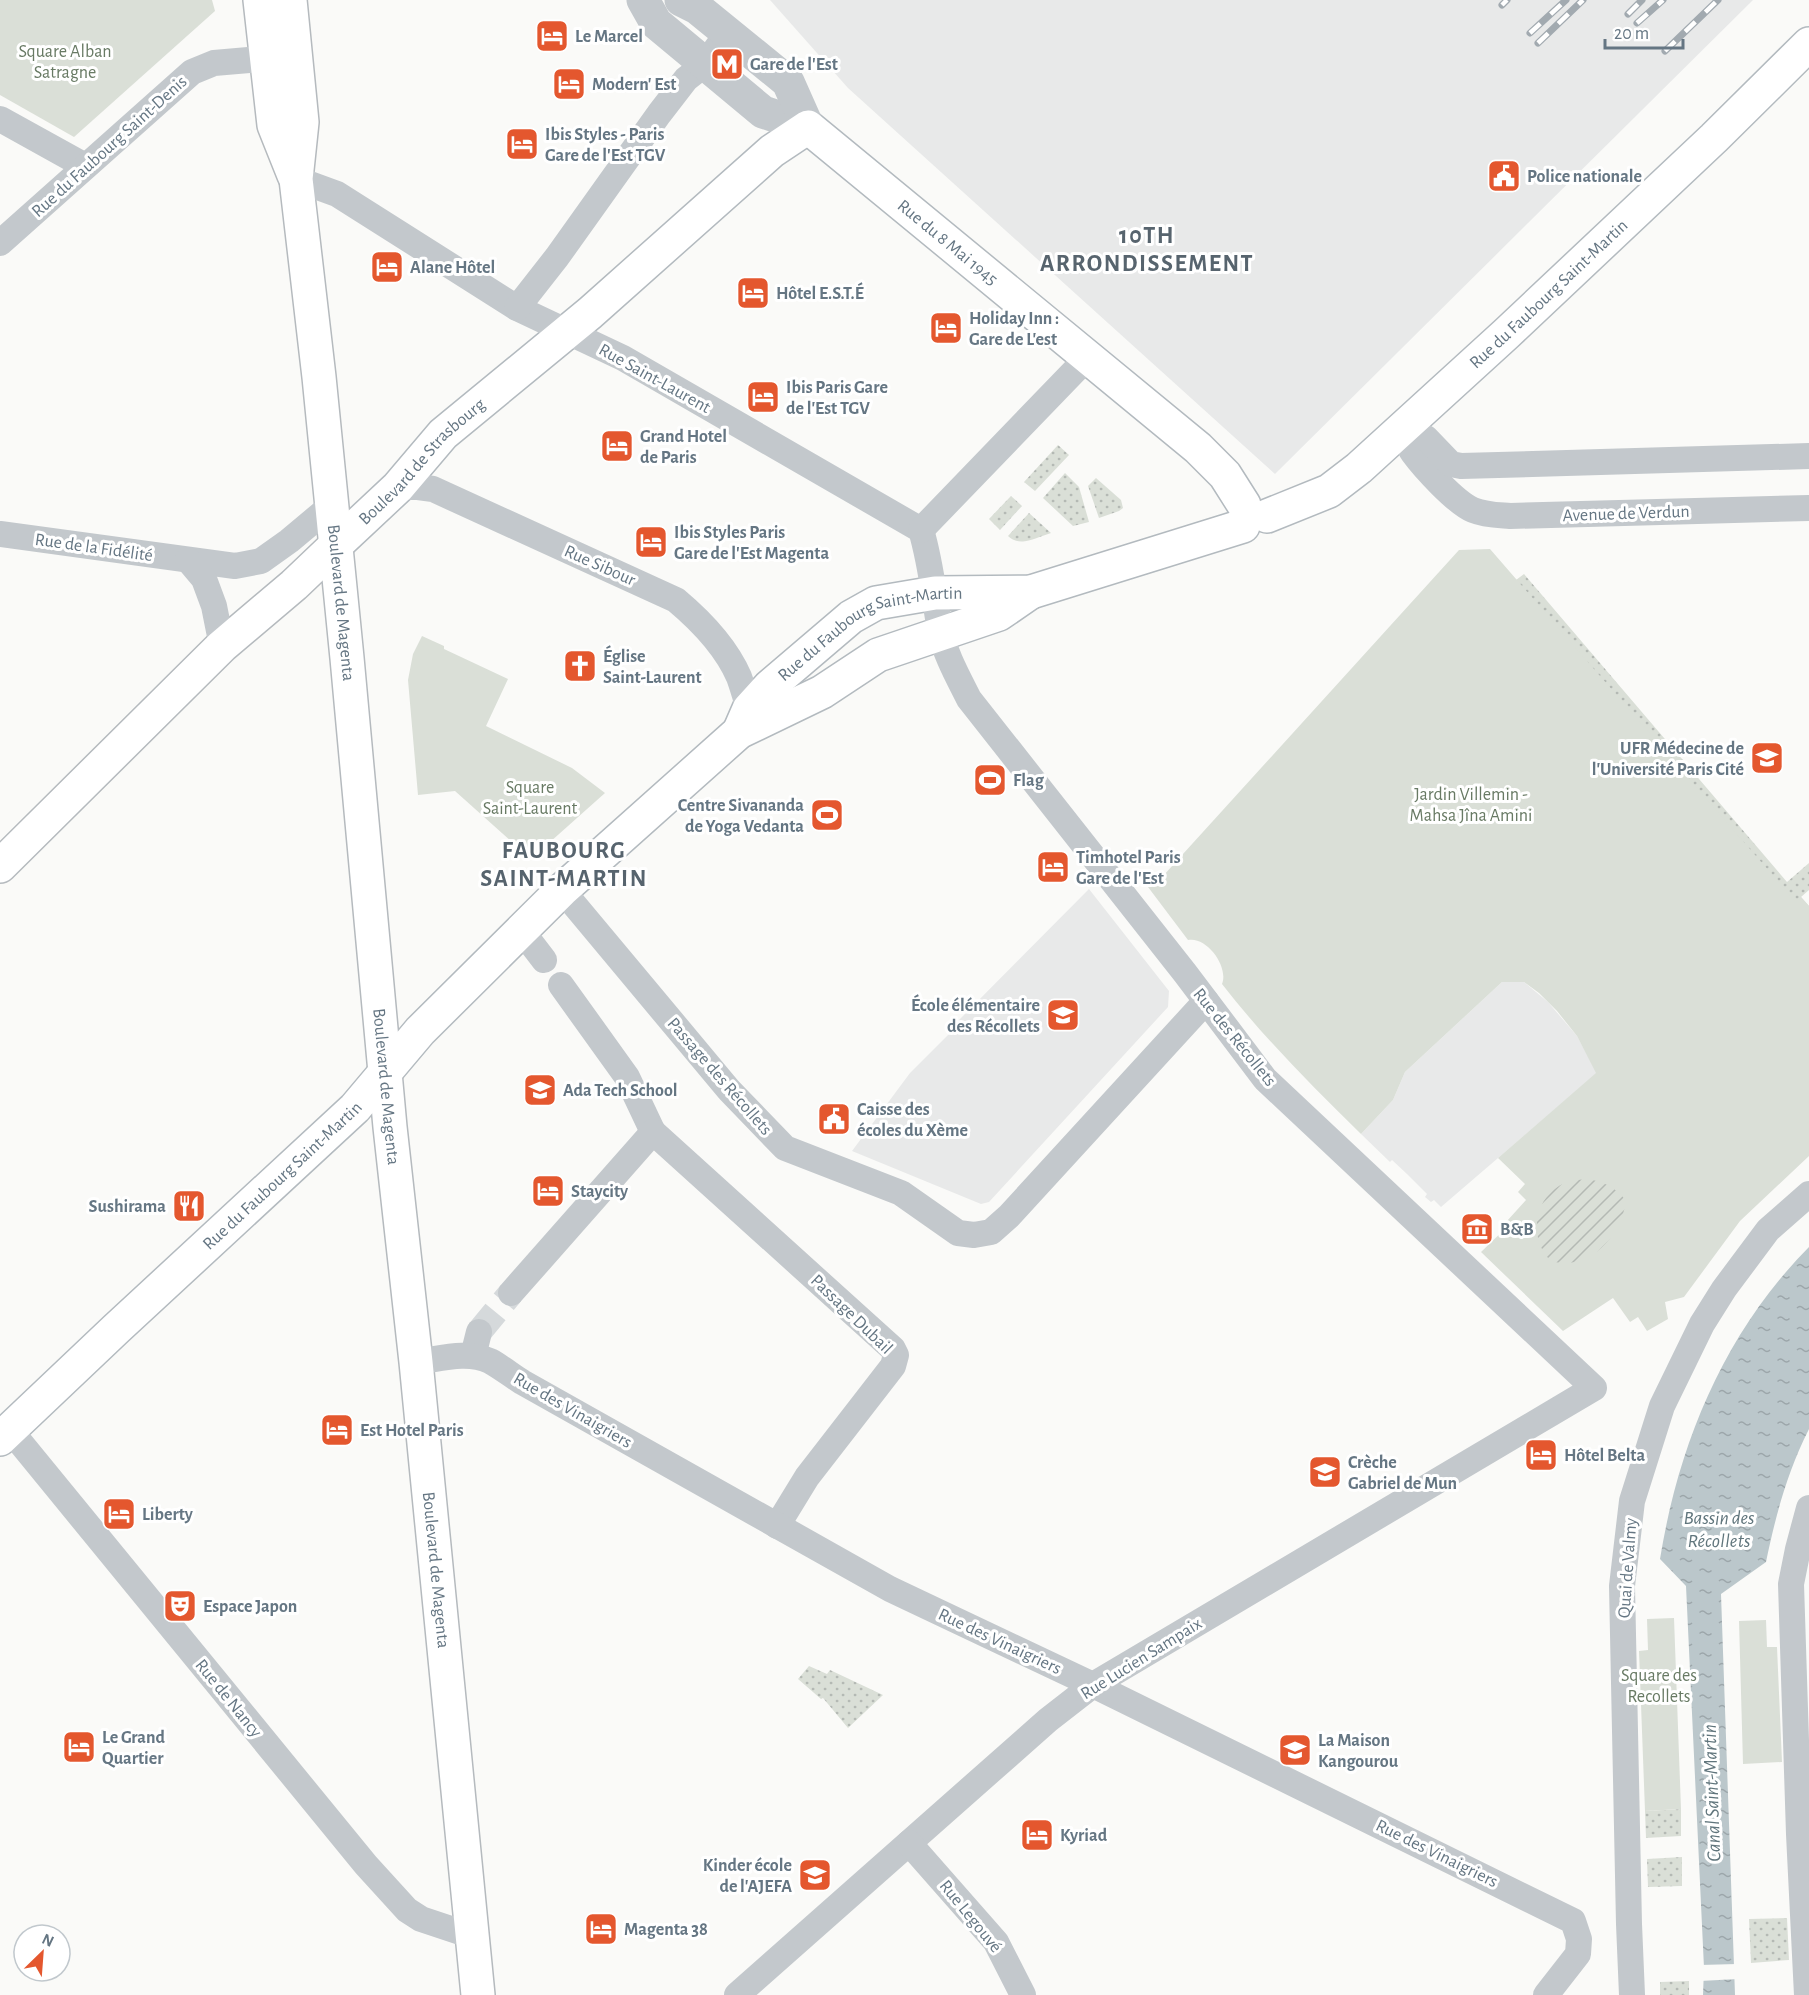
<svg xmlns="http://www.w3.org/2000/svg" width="1809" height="1995" font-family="'Alegreya Sans',sans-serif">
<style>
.built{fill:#e8e9e9}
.grass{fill:url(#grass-dots)}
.park{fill:#dadfd7}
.garden{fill:url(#garden-furrows)}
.water{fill:url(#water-ripples)}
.pier{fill:#fafaf8}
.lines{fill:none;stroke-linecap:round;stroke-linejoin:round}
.minor-tunnel{stroke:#d5d9db;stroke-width:26;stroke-dasharray:26 13;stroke-linecap:butt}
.secondary-casing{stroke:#b3babf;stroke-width:36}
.primary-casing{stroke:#b5babe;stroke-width:36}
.minor{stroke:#c3c8cc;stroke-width:26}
.tertiary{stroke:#c3c8cc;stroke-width:33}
.secondary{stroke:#fff;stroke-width:33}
.primary{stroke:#fff;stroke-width:33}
.rail-casing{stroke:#a2aab0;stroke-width:7}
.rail{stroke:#fff;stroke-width:4.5;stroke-dasharray:14;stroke-linecap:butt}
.labels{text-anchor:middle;stroke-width:6;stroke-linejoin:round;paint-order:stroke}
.poi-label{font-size:18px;font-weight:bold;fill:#657683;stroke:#fff;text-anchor:start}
.park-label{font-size:18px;fill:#687a64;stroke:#fff}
.street-label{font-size:18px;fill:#657683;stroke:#fff}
.water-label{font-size:20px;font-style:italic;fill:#60757c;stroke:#fff}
.district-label{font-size:24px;font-weight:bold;letter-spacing:1.5px;fill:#57646e;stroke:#fff}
</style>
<defs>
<pattern id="grass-dots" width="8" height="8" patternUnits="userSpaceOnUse" patternTransform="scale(1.5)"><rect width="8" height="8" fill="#dadfd7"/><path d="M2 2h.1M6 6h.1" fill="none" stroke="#b4b9b4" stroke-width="1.8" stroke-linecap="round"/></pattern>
<pattern id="garden-furrows" width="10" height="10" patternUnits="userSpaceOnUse" patternTransform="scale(1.5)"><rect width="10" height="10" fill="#dadfd7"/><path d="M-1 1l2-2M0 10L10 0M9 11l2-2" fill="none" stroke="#b4b9b4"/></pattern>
<pattern id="water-ripples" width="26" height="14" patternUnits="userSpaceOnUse" patternTransform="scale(1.5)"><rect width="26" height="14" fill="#bbc7cb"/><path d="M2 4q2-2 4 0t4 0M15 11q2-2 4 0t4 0" fill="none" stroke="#9ca6aa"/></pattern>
</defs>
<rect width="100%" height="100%" fill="#fafaf8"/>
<!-- built -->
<g class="built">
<path d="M770 0H1753L1275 474 848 88Z"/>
<path d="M1089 889 1169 991 1168 1007 989 1202 981 1204 852 1151 910 1073 958 1025 957 1022Z"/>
<path d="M1502 982H1524L1548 1002 1577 1036 1597 1073 1441 1207 1434 1200 1431 1202 1425 1197 1427 1194 1407 1174 1392 1160 1390 1162 1361 1134 1393 1100 1405 1072Z"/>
</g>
<!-- grass -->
<g class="grass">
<path d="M1058 445 1069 455 1035 491 1024 482Z"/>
<path d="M1065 473 1079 487 1089 522 1073 526 1043 498Z"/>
<path d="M1096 478 1121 500 1123 508 1119 511 1099 518 1088 486Z"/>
<path d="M1011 496 1022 506 1000 530 989 519Z"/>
<path d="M1029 513 1051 533C1037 537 1020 548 1008 536Z"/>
<path d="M1524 574 1787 882 1809 863V890L1801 897 1809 906V969L1516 580Z"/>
<path d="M809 1666 827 1674 830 1670 883 1695 848 1728 823 1698 821 1699 798 1679Z"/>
<path d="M1681 1809V1836L1646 1838 1645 1811Z"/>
<path d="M1682 1857V1886L1648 1887 1647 1859Z"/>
<path d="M1787 1918 1789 1960 1751 1963 1749 1919Z"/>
<path d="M1689 1981V1995H1660V1982Z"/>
</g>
<!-- park -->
<g class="park">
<path d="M0 0H212L215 11 74 137 0 95Z"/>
<path d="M1490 549 1795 901 1801 897 1809 906V1156L1740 1221 1684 1297 1665 1302 1668 1319 1647 1331 1638 1317 1630 1322 1613 1298 1563 1331 1481 1252 1510 1224 1507 1221 1526 1200 1518 1192 1525 1184 1498 1158 1596 1073 1577 1036 1557 1011 1539 993 1524 982H1502L1405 1072 1393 1100 1361 1134C1312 1086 1264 1038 1222 984 1229 967 1207 936 1188 940L1148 887 1163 876 1459 550Z"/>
<path d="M422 636 444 646V649L508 679 486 726 572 768 605 793 531 859 455 791 418 795 408 680 413 654Z"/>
<path d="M1674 1618 1681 1809 1645 1811 1639 1651 1648 1650 1647 1619Z"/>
<path d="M1766 1620 1767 1647H1777L1782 1762 1743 1764 1739 1621Z"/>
</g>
<!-- garden -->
<path class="garden" d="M1586 1179C1603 1181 1616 1187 1626 1201 1621 1236 1589 1272 1551 1261 1530 1241 1532 1202 1559 1186 1567 1181 1577 1180 1586 1179Z"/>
<!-- water -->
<path class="water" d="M1809 1247V1429C1787 1473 1776 1514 1766 1562L1721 1594 1735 1995H1703L1704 1968 1686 1586 1660 1559C1679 1442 1725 1332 1809 1247Z"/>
<!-- pier -->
<path class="pier" d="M1737 1964 1738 1979 1700 1981V1965Z"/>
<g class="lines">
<!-- minor-tunnel -->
<path class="minor-tunnel" d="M479 1332 511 1293"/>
<!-- secondary casing -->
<g class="secondary-casing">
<g id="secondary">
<path id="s1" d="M1267 516 1329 491 1359 468 1506 334 1714 138 1809 44"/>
<path id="s2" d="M336 545 398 487 443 434 590 313 772 151 808 127 1198 448 1225 475 1244 505"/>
<path id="s3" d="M739 732 749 709 769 687 851 617 876 603 935 593 1031 592 1243 526"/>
<path id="s4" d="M0 1439 116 1329 355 1108 420 1031 562 890 739 732 822 692 878 655 999 614 1031 592"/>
</g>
</g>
<!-- primary casing -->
<g class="primary-casing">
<g id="primary">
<path d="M260 0 274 125 294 175"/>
<path id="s5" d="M290 0 302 122 296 179 319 377 347 658 390 1127 416 1362 478 1995"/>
<path d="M0 866 222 646 294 585 336 545"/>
</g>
</g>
<!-- minor -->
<g class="minor">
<path d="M0 119 85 166"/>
<path d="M296 179 337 194 517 308 623 358 921 530C931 563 934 597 940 630 945 654 958 677 969 699L1185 973 1265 1079 1594 1388 1093 1685 1048 1720 737 1995"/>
<path d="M0 243 192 72 214 63 283 57"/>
<path d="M517 308 557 257 659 114 686 79 705 64 727 34"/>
<path d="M1403 427C1406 435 1408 446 1413 453 1424 468 1456 503 1473 510 1485 515 1497 515 1510 516L1809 508"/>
<path d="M1403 427 1426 438 1451 464 1461 466 1809 456"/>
<path d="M398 487H418L433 489 676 600C701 621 726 647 739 677 743 688 746 699 749 709"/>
<path d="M921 530 1087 358"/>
<path d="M0 534 235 566 261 561 289 541 332 505"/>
<path d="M188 560 204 579 214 606 222 646"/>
<path d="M562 890 729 1090 785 1148 901 1193 958 1233 974 1235 991 1232 1009 1216 1206 1001"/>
<path d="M521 930 544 960"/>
<path d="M561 985 627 1077 653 1132"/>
<path d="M511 1293 653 1132 893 1349 896 1355 893 1366 807 1477 777 1526"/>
<path d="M473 1356 479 1332"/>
<path d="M416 1362C440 1359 467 1350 490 1361 501 1367 511 1375 522 1382L890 1589 1093 1685 1573 1921 1579 1939 1578 1954 1546 1995"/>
<path d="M10 1430 366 1865 407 1910 421 1919 472 1936"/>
<path d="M909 1843 996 1942 1023 1995"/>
<path d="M1632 1995 1629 1924 1622 1586 1632 1501 1662 1406 1702 1324 1724 1289 1768 1230 1809 1194"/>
<path d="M1807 1995 1799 1834 1791 1584 1798 1549 1809 1508"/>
</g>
<!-- tertiary -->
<g class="tertiary">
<path d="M643 0 656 23 763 112 808 127"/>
<path d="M681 0 697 8 788 82 808 127"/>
</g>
<!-- secondary -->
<use href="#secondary" class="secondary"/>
<!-- primary -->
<use href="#primary" class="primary"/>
<!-- rail casing -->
<g class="rail-casing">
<g id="rail">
<path d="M1502 5 1507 0"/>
<path d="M1628 14 1642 0"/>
<path d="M1637 23 1663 0"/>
<path d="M1530 33 1566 0"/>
<path d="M1538 43 1583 0"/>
<path d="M1665 51 1718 0"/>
</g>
</g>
<!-- rail -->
<use href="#rail" class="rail"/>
</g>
<!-- icons -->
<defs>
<g id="hotel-square" transform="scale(1.725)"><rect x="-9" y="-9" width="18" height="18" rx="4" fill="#e4572e" stroke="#fff"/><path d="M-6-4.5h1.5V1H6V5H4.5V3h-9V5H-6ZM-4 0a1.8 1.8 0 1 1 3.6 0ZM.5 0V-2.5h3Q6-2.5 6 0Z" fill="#fff"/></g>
<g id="metro-square" transform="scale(1.725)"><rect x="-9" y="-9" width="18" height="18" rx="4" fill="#e4572e" stroke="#fff"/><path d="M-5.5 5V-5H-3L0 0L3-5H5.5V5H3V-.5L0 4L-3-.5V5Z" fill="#fff"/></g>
<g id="civic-square" transform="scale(1.725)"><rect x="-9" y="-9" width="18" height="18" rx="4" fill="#e4572e" stroke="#fff"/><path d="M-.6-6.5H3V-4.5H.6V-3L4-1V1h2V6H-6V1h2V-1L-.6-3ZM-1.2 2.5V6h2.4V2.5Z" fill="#fff"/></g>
<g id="church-square" transform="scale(1.725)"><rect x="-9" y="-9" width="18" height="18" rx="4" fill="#e4572e" stroke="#fff"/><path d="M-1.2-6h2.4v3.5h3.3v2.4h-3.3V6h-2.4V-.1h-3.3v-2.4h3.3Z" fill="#fff"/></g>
<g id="university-square" transform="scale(1.725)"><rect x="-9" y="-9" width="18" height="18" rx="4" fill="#e4572e" stroke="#fff"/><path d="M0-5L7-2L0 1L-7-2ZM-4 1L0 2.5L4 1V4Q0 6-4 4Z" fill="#fff"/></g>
<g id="stadium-square" transform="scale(1.725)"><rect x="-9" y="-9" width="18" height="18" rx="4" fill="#e4572e" stroke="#fff"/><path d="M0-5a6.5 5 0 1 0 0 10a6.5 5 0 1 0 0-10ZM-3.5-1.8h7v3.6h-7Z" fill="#fff"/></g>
<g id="school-square" transform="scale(1.725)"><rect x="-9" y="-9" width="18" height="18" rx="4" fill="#e4572e" stroke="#fff"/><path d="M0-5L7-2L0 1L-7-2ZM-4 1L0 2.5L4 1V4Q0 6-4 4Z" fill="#fff"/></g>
<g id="restaurant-square" transform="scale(1.725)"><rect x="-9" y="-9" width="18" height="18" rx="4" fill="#e4572e" stroke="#fff"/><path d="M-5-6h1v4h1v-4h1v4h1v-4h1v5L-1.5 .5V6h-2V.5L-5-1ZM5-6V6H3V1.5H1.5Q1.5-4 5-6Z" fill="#fff"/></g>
<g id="museum-square" transform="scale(1.725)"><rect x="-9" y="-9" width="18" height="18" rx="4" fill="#e4572e" stroke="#fff"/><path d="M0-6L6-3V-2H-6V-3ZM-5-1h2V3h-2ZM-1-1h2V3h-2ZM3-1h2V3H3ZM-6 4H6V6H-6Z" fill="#fff"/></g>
<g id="theatre-square" transform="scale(1.725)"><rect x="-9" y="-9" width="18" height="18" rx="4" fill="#e4572e" stroke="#fff"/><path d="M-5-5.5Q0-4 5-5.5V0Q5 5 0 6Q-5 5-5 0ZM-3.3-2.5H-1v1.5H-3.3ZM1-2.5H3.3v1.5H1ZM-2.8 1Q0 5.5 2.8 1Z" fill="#fff"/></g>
</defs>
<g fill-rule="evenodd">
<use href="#hotel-square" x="552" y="36"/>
<use href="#metro-square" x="727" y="64"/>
<use href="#hotel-square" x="569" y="84"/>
<use href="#hotel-square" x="522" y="144"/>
<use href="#civic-square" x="1504" y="176"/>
<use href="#hotel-square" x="387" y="267"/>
<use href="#hotel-square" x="753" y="293"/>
<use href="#hotel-square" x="946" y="328"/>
<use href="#hotel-square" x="763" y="397"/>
<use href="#hotel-square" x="617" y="446"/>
<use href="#hotel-square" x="651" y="542"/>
<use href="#church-square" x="580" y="666"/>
<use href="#university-square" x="1767" y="758"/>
<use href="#stadium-square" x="990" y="780"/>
<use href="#stadium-square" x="827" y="815"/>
<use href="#hotel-square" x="1053" y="867"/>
<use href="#school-square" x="1063" y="1015"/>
<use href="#university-square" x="540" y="1090"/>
<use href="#civic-square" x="834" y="1119"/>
<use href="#hotel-square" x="548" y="1191"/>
<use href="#restaurant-square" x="189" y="1206"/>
<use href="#museum-square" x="1477" y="1229"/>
<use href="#hotel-square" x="337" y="1430"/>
<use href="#hotel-square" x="1541" y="1455"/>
<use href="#school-square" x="1325" y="1472"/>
<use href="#hotel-square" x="119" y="1514"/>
<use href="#theatre-square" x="180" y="1606"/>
<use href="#hotel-square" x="79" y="1747"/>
<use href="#school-square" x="1295" y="1750"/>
<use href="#hotel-square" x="1037" y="1835"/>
<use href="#school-square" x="815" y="1875"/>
<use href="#hotel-square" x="601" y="1929"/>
</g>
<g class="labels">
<!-- poi labels -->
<g class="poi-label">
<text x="575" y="42">Le Marcel</text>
<text x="750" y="70">Gare de l'Est</text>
<text x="592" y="90">Modern' Est</text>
<text x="545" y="140">Ibis Styles - Paris<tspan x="545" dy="21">Gare de l'Est TGV</tspan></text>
<text x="1527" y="182">Police nationale</text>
<text x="410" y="273">Alane Hôtel</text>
<text x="776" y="299">Hôtel E.S.T.É</text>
<text x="969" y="324">Holiday Inn :<tspan x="969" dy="21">Gare de L'est</tspan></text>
<text x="786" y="393">Ibis Paris Gare<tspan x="786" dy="21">de l'Est TGV</tspan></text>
<text x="640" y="442">Grand Hotel<tspan x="640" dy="21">de Paris</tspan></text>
<text x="674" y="538">Ibis Styles Paris<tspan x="674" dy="21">Gare de l'Est Magenta</tspan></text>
<text x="603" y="662">Église<tspan x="603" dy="21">Saint-Laurent</tspan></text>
<text x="1744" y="754" text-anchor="end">UFR Médecine de<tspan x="1744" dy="21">l'Université Paris Cité</tspan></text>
<text x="1013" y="786">Flag</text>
<text x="804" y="811" text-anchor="end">Centre Sivananda<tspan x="804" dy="21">de Yoga Vedanta</tspan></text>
<text x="1076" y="863">Timhotel Paris<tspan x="1076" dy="21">Gare de l'Est</tspan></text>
<text x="1040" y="1011" text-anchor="end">École élémentaire<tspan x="1040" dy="21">des Récollets</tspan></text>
<text x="563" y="1096">Ada Tech School</text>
<text x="857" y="1115">Caisse des<tspan x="857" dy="21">écoles du Xème</tspan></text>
<text x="571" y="1197">Staycity</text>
<text x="166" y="1212" text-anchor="end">Sushirama</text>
<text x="1500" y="1235">B&amp;B</text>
<text x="360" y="1436">Est Hotel Paris</text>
<text x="1564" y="1461">Hôtel Belta</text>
<text x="1348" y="1468">Crèche<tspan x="1348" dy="21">Gabriel de Mun</tspan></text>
<text x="142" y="1520">Liberty</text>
<text x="203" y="1612">Espace Japon</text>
<text x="102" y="1743">Le Grand<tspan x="102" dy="21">Quartier</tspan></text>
<text x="1318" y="1746">La Maison<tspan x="1318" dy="21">Kangourou</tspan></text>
<text x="1060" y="1841">Kyriad</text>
<text x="792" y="1871" text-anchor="end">Kinder école<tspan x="792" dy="21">de l'AJEFA</tspan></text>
<text x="624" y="1935">Magenta 38</text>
</g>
<!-- park labels -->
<g class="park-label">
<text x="65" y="57">Square Alban<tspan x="65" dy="21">Satragne</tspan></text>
<text x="530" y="793">Square<tspan x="530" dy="21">Saint-Laurent</tspan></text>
<text x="1471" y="800">Jardin Villemin -<tspan x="1471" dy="21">Mahsa Jîna Amini</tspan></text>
<text x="1659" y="1681">Square des<tspan x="1659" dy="21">Recollets</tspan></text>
</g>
<!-- street labels -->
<g class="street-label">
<text transform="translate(109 146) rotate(-42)" y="6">Rue du Faubourg Saint-Denis</text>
<text dy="6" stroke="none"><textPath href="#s2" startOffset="813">Rue du 8 Mai 1945</textPath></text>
<text dy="6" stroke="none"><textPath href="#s1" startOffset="362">Rue du Faubourg Saint-Martin</textPath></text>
<text transform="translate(655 378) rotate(29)" y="6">Rue Saint-Laurent</text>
<text dy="6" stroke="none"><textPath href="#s2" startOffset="120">Boulevard de Strasbourg</textPath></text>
<text transform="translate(1626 513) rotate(-2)" y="6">Avenue de Verdun</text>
<text transform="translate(94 547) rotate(8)" y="6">Rue de la Fidélité</text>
<text transform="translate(600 565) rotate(24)" y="6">Rue Sibour</text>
<text dy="6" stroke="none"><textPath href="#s5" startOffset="606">Boulevard de Magenta</textPath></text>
<text dy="6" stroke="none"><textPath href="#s3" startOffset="174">Rue du Faubourg Saint-Martin</textPath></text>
<text transform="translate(1235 1037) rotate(51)" y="6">Rue des Récollets</text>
<text transform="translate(720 1076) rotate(49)" y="6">Passage des Récollets</text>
<text dy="6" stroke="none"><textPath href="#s5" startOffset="1092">Boulevard de Magenta</textPath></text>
<text dy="6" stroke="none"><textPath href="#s4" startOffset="386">Rue du Faubourg Saint-Martin</textPath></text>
<text transform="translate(852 1314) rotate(44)" y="6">Passage Dubail</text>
<text transform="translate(573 1410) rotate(30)" y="6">Rue des Vinaigriers</text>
<text transform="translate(1627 1568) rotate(-86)" y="6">Quai de Valmy</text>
<text dy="6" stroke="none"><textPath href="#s5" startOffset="1578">Boulevard de Magenta</textPath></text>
<text transform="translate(1000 1641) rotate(25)" y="6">Rue des Vinaigriers</text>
<text transform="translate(1141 1658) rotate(-32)" y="6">Rue Lucien Sampaix</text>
<text transform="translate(229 1698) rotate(51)" y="6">Rue de Nancy</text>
<text transform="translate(1437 1853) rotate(26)" y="6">Rue des Vinaigriers</text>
<text transform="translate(971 1916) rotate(51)" y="6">Rue Legouvé</text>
</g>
<!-- water labels -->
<g class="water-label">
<text x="1719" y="1524">Bassin des<tspan x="1719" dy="23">Récollets</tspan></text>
<text transform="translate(1711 1793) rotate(-92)" y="7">Canal Saint-Martin</text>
</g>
<!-- district labels -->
<g class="district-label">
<text x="1147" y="243">10TH<tspan x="1147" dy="28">ARRONDISSEMENT</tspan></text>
<text x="564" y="858">FAUBOURG<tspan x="564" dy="28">SAINT-MARTIN</tspan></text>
</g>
</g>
<!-- north arrow -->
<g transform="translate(42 1953) rotate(25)"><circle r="28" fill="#ffffff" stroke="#c1c8cd" stroke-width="1.5"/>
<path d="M0-4.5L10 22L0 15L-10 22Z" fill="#e4572e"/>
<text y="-9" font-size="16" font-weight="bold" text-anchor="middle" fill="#657683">N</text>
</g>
<!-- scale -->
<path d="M1605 39v9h78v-9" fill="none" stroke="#657683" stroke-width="3"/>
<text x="1614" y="39" font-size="18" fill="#657683" stroke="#ffffff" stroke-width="4.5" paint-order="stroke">20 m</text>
</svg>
